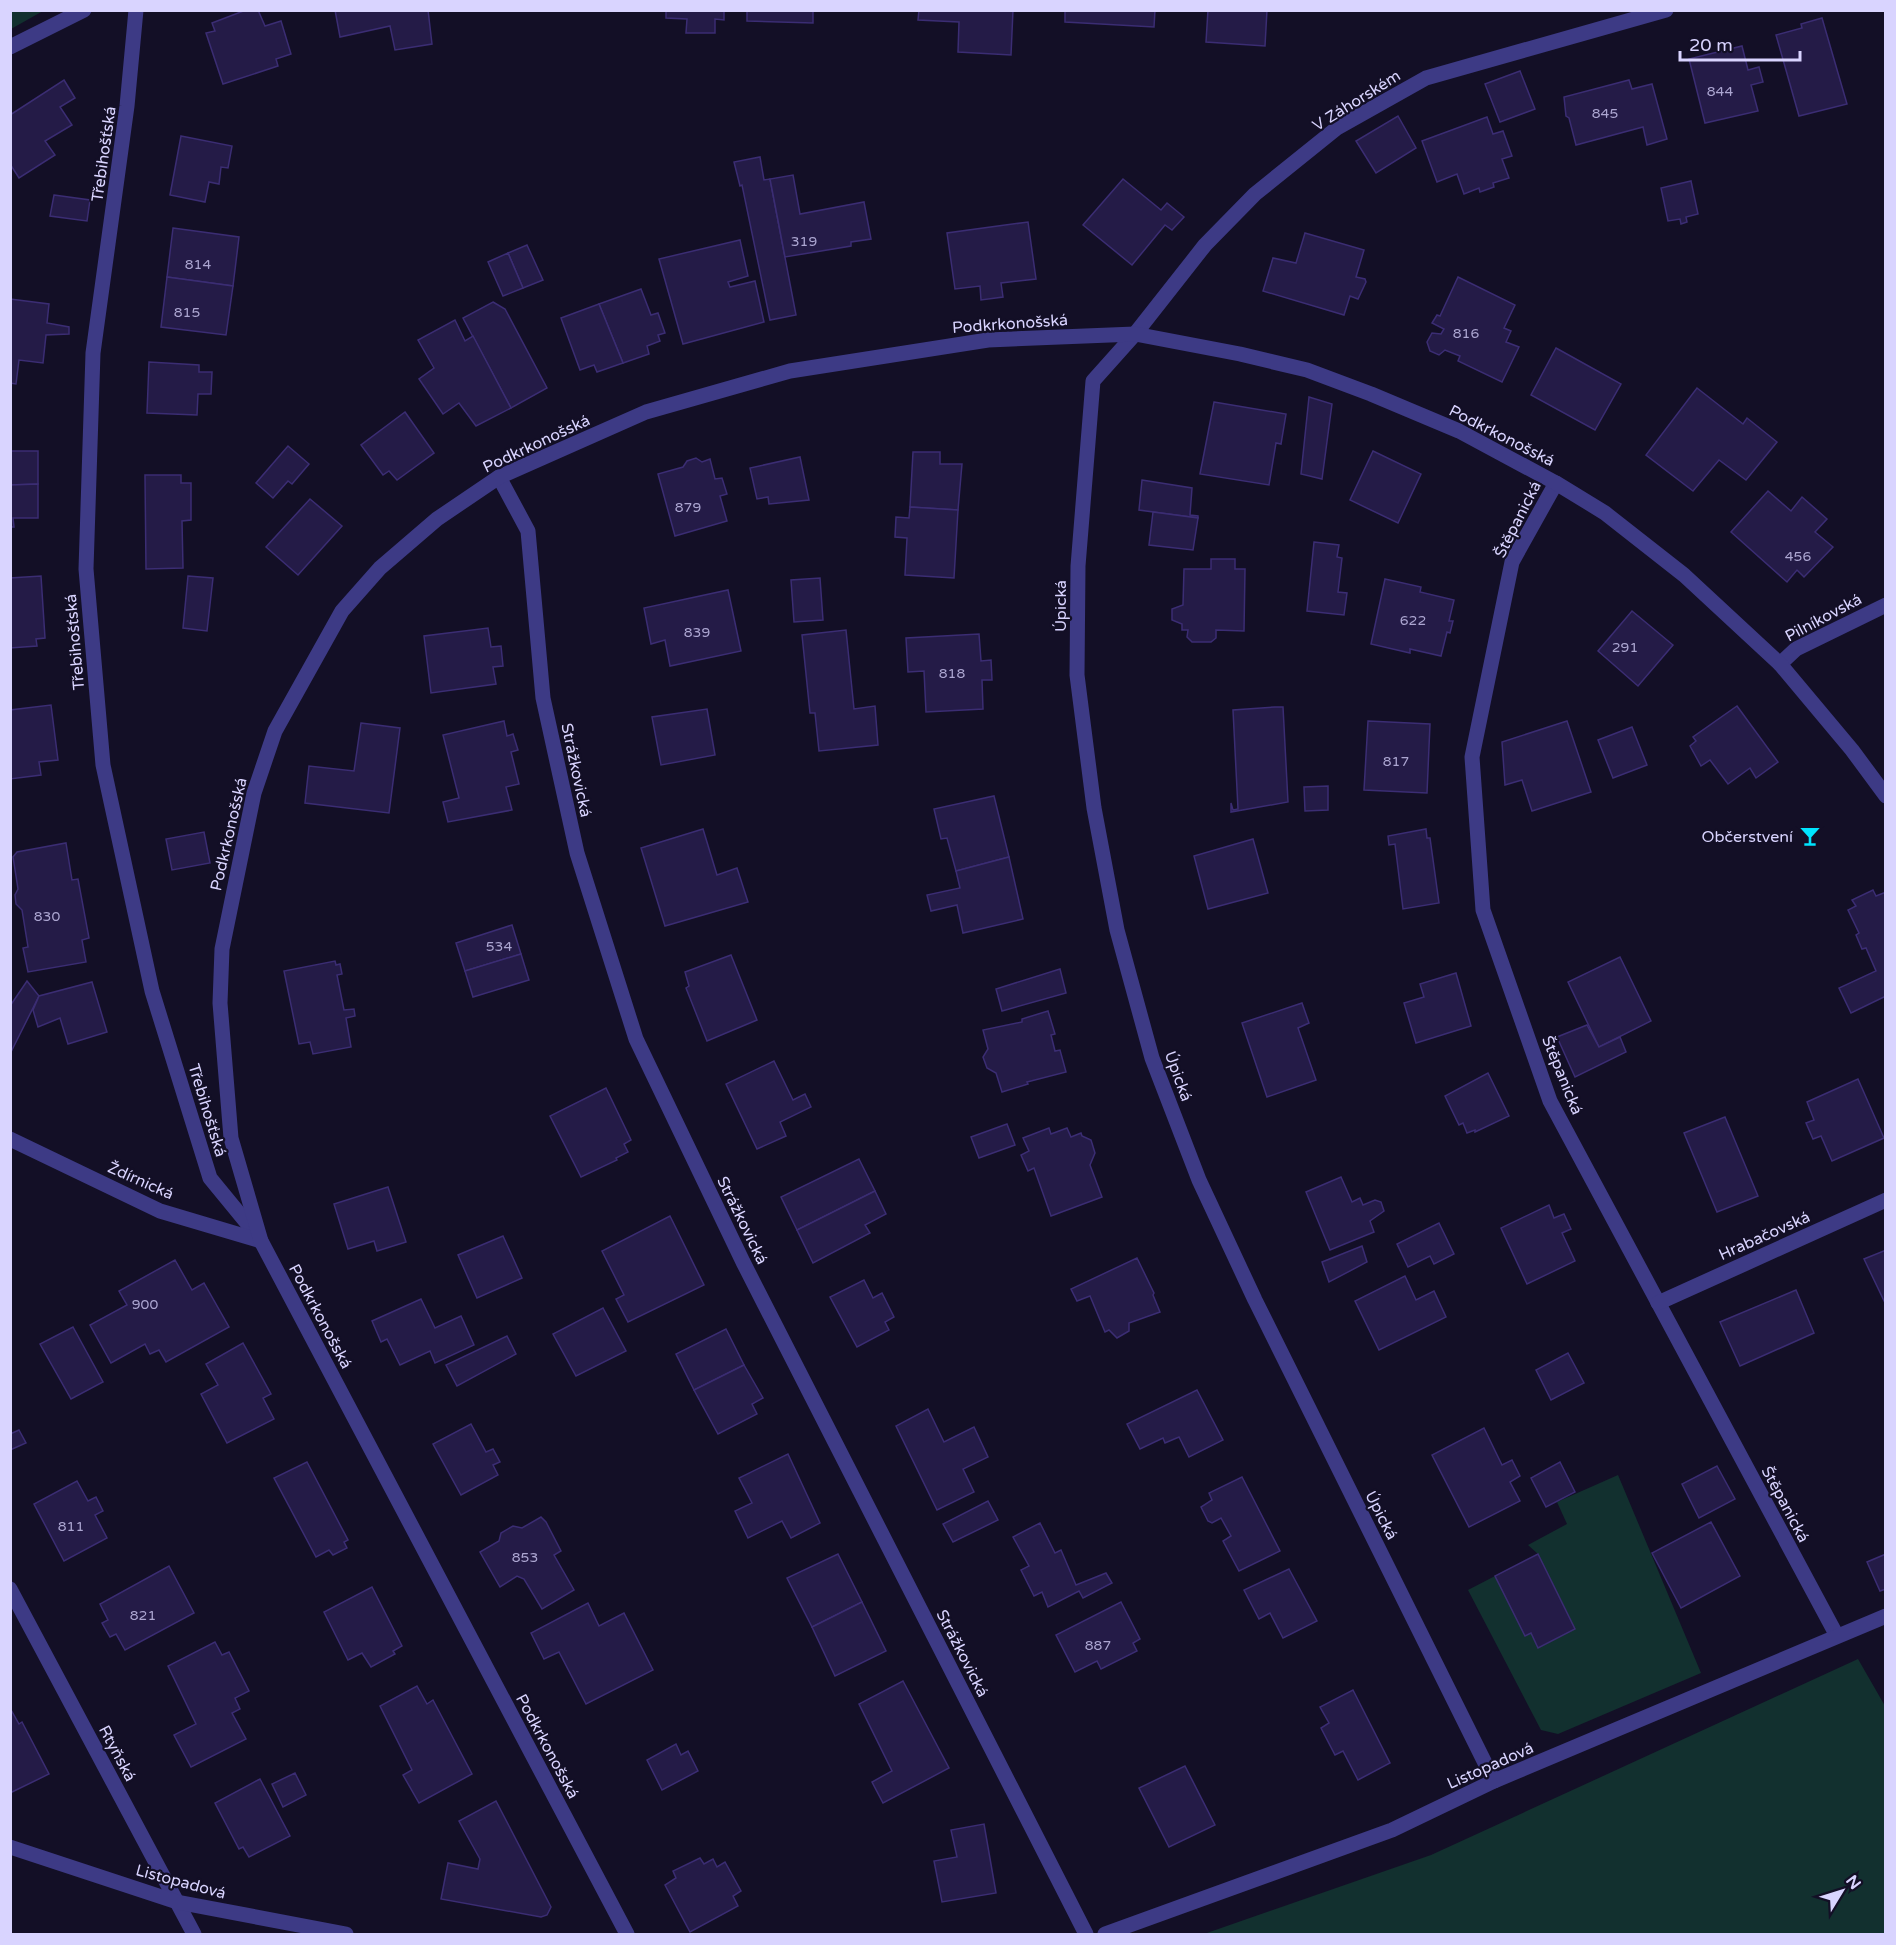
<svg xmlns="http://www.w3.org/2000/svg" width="1896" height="1945" font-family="'Varela Round',sans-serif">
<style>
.green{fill:#12302f}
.building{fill:#241b47;stroke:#3b2d73;stroke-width:1.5}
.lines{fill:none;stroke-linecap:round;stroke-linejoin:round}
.minor{stroke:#3d3a85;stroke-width:15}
.labels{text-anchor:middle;stroke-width:4.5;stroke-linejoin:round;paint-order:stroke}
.number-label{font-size:14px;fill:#aca6d1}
.street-label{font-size:16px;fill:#d9d4ff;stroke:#130f26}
.poi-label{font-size:16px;fill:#d9d4ff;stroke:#130f26;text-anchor:end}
</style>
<rect width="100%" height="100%" fill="#130f26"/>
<!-- green -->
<g class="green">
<path d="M11 10H43V11L11 29Z"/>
<path d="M1618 1475 1701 1673 1558 1734 1541 1730 1468 1590 1495 1576 1525 1636 1531 1633 1538 1647 1575 1629 1538 1554 1528 1545 1567 1524 1557 1502Z"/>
<path d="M1858 1659 1885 1706V1934H1204L1431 1855Z"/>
</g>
<!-- building -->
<g class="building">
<path d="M246 10H258L265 26 281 21 291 54 276 59 278 66 223 84 206 33 215 31 212 23Z"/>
<path d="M335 10H428L432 44 395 50 390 26 340 37Z"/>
<path d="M666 10H724V20L715 19V33H686L687 19 666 18Z"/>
<path d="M747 10H813V23L747 21Z"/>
<path d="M919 10H1013L1011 55 958 52 959 22 918 20Z"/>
<path d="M1065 10H1155L1154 27 1065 22Z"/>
<path d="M1208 10H1267L1265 46 1206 42Z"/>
<path d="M1822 18 1847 104 1799 116 1776 35 1802 28 1801 24Z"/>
<path d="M1742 46 1748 70 1759 67 1763 82 1751 85 1758 111 1705 123 1689 59Z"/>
<path d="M1520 71 1535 109 1500 122 1485 84Z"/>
<path d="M64 80 75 98 60 107 72 125 45 141 55 155 19 178 10 164V115Z"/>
<path d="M1629 80 1632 89 1652 84 1667 139 1647 145 1643 127 1576 145 1569 118 1566 116 1564 97Z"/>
<path d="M1398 116 1416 148 1376 173 1356 141Z"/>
<path d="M1487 117 1493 134 1503 131 1512 156 1502 159 1509 178 1493 183 1494 187 1480 192 1479 188 1464 194 1457 174 1437 182 1422 141Z"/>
<path d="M181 136 232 146 228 168 221 167 219 184 209 182 205 202 170 195Z"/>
<path d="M760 157 764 180 770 179 796 315 770 320 742 185 740 186 734 162Z"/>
<path d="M793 175 800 214 864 202 871 239 851 242V246L785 257 770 179Z"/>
<path d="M1123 179 1161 210 1167 203 1184 217 1172 230 1165 225 1132 265 1083 225Z"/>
<path d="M1691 181 1698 214 1686 217 1687 222 1681 224 1680 219 1668 221 1661 188Z"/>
<path d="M54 195 90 200 87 221 50 216Z"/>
<path d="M1028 222 1036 279 1001 283 1003 297 981 300 980 286 955 289 947 233Z"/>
<path d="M173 228 239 237 233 286 167 277Z"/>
<path d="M1305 233 1364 250 1356 277 1365 279 1366 282 1358 299 1350 296 1344 315 1263 291 1273 258 1296 263Z"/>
<path d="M740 240 748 276 728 282 730 287 755 281 764 322 683 344 659 259Z"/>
<path d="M527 245 543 280 523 288 508 253Z"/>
<path d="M508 253 523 288 503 296 488 262Z"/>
<path d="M167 277 233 286 226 335 161 327Z"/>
<path d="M1458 277 1515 305 1504 328 1511 331 1506 342 1519 347 1502 382 1458 361 1460 356 1445 350 1439 355 1430 351 1427 342 1432 333 1441 334 1444 329 1432 323 1437 315 1440 316Z"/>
<path d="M641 289 651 315 658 313 665 333 658 335 660 341 647 346 649 354 623 363 599 304Z"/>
<path d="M10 299 49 304 47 323 69 327V334L46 335 43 363 19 360 16 384 10 383Z"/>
<path d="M493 302 505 309 547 388 511 408 463 318Z"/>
<path d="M599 304 623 363 597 372 594 365 580 370 561 318Z"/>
<path d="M455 320 465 341 473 336 511 408 476 426 459 403 443 414 419 379 434 368 418 340Z"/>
<path d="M1556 348 1621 384 1595 430 1531 395Z"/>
<path d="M149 362 199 365V372H212L211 394H198L197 415 147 413Z"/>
<path d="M1697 388 1743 424 1747 418 1777 442 1746 480 1719 460 1693 491 1646 455Z"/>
<path d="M1309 397 1332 404 1322 479 1301 474Z"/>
<path d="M1214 402 1286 414 1281 444 1276 443 1269 485 1200 474Z"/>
<path d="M405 412 434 453 397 480 389 471 383 475 361 445Z"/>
<path d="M288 446 309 464 292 484 288 481 273 498 256 483Z"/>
<path d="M10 451H38V484L10 485Z"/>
<path d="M1373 451 1421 474 1398 523 1350 500Z"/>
<path d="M913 452H940V464H962L958 510 910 507Z"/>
<path d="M800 457 809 500 769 504 768 497 757 499 750 468Z"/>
<path d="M696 458 702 462 710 459 715 479 722 478 727 494 720 496 727 521 675 536 658 474 683 467 687 461Z"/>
<path d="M145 475H181V483H191V520L182 521 183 568 146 569Z"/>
<path d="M1142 480 1192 488 1190 515 1198 516V518L1139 510Z"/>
<path d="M38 484V518H13L14 527H10V485Z"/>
<path d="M1768 491 1791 511 1802 497 1827 519 1815 532 1833 547 1804 577 1797 570 1787 582 1731 532Z"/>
<path d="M310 499 342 526 298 575 266 547Z"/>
<path d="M910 507 958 510 954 578 905 575 907 538 895 537 896 517 909 518Z"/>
<path d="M1153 512 1198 518 1193 550 1149 545Z"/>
<path d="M1314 542 1339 545 1337 557 1342 558 1338 592 1347 593 1344 615 1307 611Z"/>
<path d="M1211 559H1235V569H1245L1244 631 1216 630V638L1211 642H1192L1187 637 1188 630H1182V624L1172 620V609L1183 605 1184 569H1211Z"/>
<path d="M41 576 45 638 36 639 37 646 10 648V578Z"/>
<path d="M188 576 213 578 207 631 183 628Z"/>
<path d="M820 578 823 620 794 622 791 580Z"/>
<path d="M1385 579 1421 587 1420 592 1454 600 1449 621H1453L1450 633 1447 632 1441 656 1410 649V653L1371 644Z"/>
<path d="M728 590 741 651 670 666 665 640 651 644 644 608Z"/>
<path d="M1632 611 1673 645 1638 686 1598 651Z"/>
<path d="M488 628 491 647 501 646 503 666 493 667 496 684 431 693 424 636Z"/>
<path d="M846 630 854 709 875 706 878 745 819 751 815 713H810L802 635Z"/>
<path d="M979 634 981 661 991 660 992 680H982L983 709 926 712 924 671 908 672 906 638Z"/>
<path d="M51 705 58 760 39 762 41 775 10 779V710Z"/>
<path d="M1737 706 1778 762 1756 778 1750 768 1728 784 1710 760 1701 766 1690 746 1696 741 1693 737Z"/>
<path d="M1275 707H1283L1288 802 1231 812V803L1233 810 1238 809 1233 710Z"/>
<path d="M707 709 715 755 661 765 652 717Z"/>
<path d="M504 721 507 736 513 734 518 750 511 752 519 784 506 787 512 810 448 822 443 802 459 798 443 735Z"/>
<path d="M1368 721 1430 724 1427 793 1364 790Z"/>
<path d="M1567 721 1591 792 1532 811 1522 780 1505 785 1502 742Z"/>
<path d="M361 723 400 728 389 813 305 803 309 766 354 771Z"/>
<path d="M1632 727 1647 765 1613 778 1598 740Z"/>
<path d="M1328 786V810L1305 811 1304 787Z"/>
<path d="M994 796 1009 857 956 871 947 838 941 839 934 809Z"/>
<path d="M703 829 717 875 737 868 748 902 665 926 641 848Z"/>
<path d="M1426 829 1427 838H1430L1439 903 1403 909 1395 844 1389 845 1388 836Z"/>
<path d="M204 832 210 863 172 870 166 839Z"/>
<path d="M1253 839 1268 893 1208 909 1194 856Z"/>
<path d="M66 843 72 880 78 879 89 938 82 940 86 962 28 972 23 948 28 947 22 910 16 904 15 895 18 889 13 857 17 852Z"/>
<path d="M1009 857 1023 919 963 933 957 905 931 911 927 895 960 888 956 871Z"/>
<path d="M1873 890 1876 896 1886 892V996L1851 1013 1839 988 1876 971 1866 948 1862 949 1856 935 1859 933 1848 910 1856 906 1852 900Z"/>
<path d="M512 925 521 954 465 971 456 943Z"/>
<path d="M521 954 529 980 473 997 465 971Z"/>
<path d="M731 955 757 1020 707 1041 686 988 689 986 685 972Z"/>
<path d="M1620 957 1651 1021 1599 1047 1568 982Z"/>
<path d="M335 961 336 965 340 964 342 974 337 975 344 1010 354 1009 355 1016 346 1018 351 1047 313 1054 310 1042 299 1044 284 971Z"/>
<path d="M1060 969 1066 993 1002 1011 996 989Z"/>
<path d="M1456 973 1471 1026 1416 1043 1404 1003 1424 997 1420 984Z"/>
<path d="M27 981 39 996 10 1054V1006Z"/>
<path d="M92 982 107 1032 68 1044 60 1018 38 1027 33 1010 39 996Z"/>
<path d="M1302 1003 1309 1023 1298 1028 1316 1080 1267 1097 1242 1023Z"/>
<path d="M1048 1011 1055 1034 1051 1035 1055 1051 1060 1050 1066 1072 1027 1082 1028 1084 1002 1092 996 1073 987 1068 983 1057 988 1049 983 1030 1022 1022V1019Z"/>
<path d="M1587 1025 1599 1047 1620 1037 1626 1052 1575 1077 1557 1037Z"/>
<path d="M774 1061 793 1100 805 1094 811 1107 780 1122 786 1136 757 1149 726 1084Z"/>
<path d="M1488 1073 1509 1116 1475 1132V1130L1467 1133 1463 1123 1459 1125 1445 1096Z"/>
<path d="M1858 1079 1884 1138 1832 1161 1821 1136 1813 1139 1806 1123 1814 1120 1807 1102Z"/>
<path d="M606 1088 631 1140 624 1144 628 1152 616 1158 617 1160 581 1177 550 1116Z"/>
<path d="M1725 1117 1758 1196 1717 1212 1684 1133Z"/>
<path d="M1007 1124 1015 1145 979 1158 971 1137Z"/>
<path d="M1049 1128 1051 1134 1067 1128 1071 1137 1081 1133 1082 1136 1091 1140 1095 1153 1090 1165 1102 1197 1051 1216 1034 1168 1028 1171 1021 1155 1029 1151 1023 1138Z"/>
<path d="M859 1159 875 1191 797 1230 781 1197Z"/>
<path d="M1341 1177 1352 1202 1360 1198 1363 1205 1375 1200 1381 1202 1384 1211 1370 1221 1374 1232 1330 1250 1306 1192Z"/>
<path d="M388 1187 406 1242 377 1251 374 1241 348 1249 334 1204Z"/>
<path d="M875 1191 886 1214 865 1225 870 1233 813 1263 797 1230Z"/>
<path d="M1549 1205 1554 1218 1564 1214 1571 1229 1562 1233 1575 1261 1527 1284 1501 1228Z"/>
<path d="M670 1216 704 1285 628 1322 616 1299 624 1295 602 1251Z"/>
<path d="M1439 1223 1454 1254 1434 1264 1430 1256 1408 1267 1397 1244Z"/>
<path d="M503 1236 522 1278 477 1298 458 1255Z"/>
<path d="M1362 1246 1367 1262 1329 1282 1322 1262Z"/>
<path d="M1886 1250V1305L1864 1259Z"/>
<path d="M1137 1258 1154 1293 1153 1295 1160 1312 1129 1323V1331L1117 1338 1109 1330 1105 1332 1090 1296 1077 1301 1071 1289Z"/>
<path d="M175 1260 192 1290 204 1283 229 1327 166 1362 159 1350 150 1354 145 1344 111 1363 90 1325 127 1305 119 1291Z"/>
<path d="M1405 1276 1416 1300 1434 1291 1446 1317 1379 1350 1355 1301Z"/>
<path d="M864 1280 873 1298 882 1293 894 1317 885 1322 889 1330 857 1347 830 1297Z"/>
<path d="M1796 1290 1814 1333 1740 1366 1720 1322Z"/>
<path d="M421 1299 435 1328 461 1316 474 1345 435 1363 430 1351 400 1365 387 1339 381 1342 372 1321Z"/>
<path d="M603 1308 626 1351 576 1376 553 1334Z"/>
<path d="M73 1327 103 1382 71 1399 40 1344Z"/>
<path d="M726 1329 744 1365 694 1390 676 1354Z"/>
<path d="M507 1336 516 1354 457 1386 446 1365Z"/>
<path d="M243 1343 271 1394 263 1398 274 1419 227 1443 201 1394 218 1385 206 1364Z"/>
<path d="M1568 1353 1584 1383 1551 1400 1536 1370Z"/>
<path d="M744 1365 763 1398 752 1404 757 1414 718 1434 694 1390Z"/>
<path d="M1197 1390 1223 1440 1189 1457 1179 1437 1165 1443 1163 1438 1140 1449 1127 1424Z"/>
<path d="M928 1409 944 1442 974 1427 988 1457 963 1469 974 1492 937 1510 896 1426Z"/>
<path d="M471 1424 486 1452 493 1449 500 1462 493 1465 498 1475 461 1495 433 1444Z"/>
<path d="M1484 1428 1502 1465 1512 1460 1520 1476 1510 1482 1520 1501 1469 1527 1432 1455Z"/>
<path d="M19 1430 26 1443 10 1450V1434Z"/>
<path d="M788 1454 820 1523 791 1538 782 1521 748 1538 735 1511 752 1503 739 1478Z"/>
<path d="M307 1462 348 1540 344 1542 347 1548 333 1555 329 1550 316 1557 274 1478Z"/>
<path d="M1560 1462 1575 1492 1546 1507 1531 1478Z"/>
<path d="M1717 1466 1735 1499 1699 1518 1682 1484Z"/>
<path d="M1242 1477 1280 1551 1239 1571 1223 1541 1231 1536 1221 1518 1212 1523 1208 1521 1201 1507 1212 1500 1209 1493Z"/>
<path d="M77 1481 88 1501 96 1497 103 1511 95 1515 107 1538 64 1561 34 1504Z"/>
<path d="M988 1501 998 1520 953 1542 943 1524Z"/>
<path d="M541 1517 546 1522 561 1551 554 1555 574 1590 542 1609 524 1579 517 1576 500 1587 480 1552 499 1541 501 1533 513 1526 522 1528Z"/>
<path d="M1711 1522 1740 1576 1681 1608 1652 1553Z"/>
<path d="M1040 1523 1055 1553 1061 1550 1076 1585 1106 1573 1112 1583 1083 1598 1079 1591 1048 1607 1042 1592 1034 1596 1021 1570 1029 1566 1013 1537Z"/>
<path d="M838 1554 862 1602 812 1627 787 1578Z"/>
<path d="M1538 1554 1575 1629 1538 1648 1531 1633 1525 1636 1495 1576Z"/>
<path d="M1886 1554V1589L1880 1591 1867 1562Z"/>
<path d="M169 1566 194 1613 125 1650 116 1634 110 1637 102 1623 108 1620 100 1604Z"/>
<path d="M1289 1569 1317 1621 1283 1638 1270 1613 1259 1619 1244 1590Z"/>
<path d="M372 1587 402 1646 393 1651 395 1654 371 1667 362 1653 348 1660 324 1612Z"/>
<path d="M862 1602 886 1651 835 1676 812 1627Z"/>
<path d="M1121 1602 1140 1639 1133 1643 1137 1651 1101 1669 1097 1661 1075 1672 1056 1635Z"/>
<path d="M588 1603 599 1626 624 1613 653 1670 586 1704 559 1652 544 1659 531 1633Z"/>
<path d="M215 1642 222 1655 229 1652 249 1691 235 1698 240 1709 232 1713 246 1739 191 1767 174 1735 196 1724 168 1666Z"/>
<path d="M903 1681 949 1768 883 1803 872 1782 892 1771 859 1704Z"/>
<path d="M417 1686 427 1704 433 1700 472 1774 419 1803 403 1775 412 1770 380 1706Z"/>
<path d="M1353 1690 1390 1763 1358 1780 1343 1751 1335 1755 1321 1728 1329 1723 1320 1707Z"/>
<path d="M10 1708 19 1724 22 1722 49 1774 10 1793Z"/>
<path d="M676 1744 681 1755 688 1751 698 1771 662 1790 647 1760Z"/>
<path d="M1185 1766 1215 1825 1169 1847 1139 1788Z"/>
<path d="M295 1773 306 1795 283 1807 272 1784Z"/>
<path d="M260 1779 290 1836 249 1857 243 1847 239 1849 215 1803Z"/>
<path d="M496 1801 551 1907 547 1915 541 1917 441 1899 448 1863 478 1869 480 1859 459 1821Z"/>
<path d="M984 1824 996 1893 942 1902 934 1861 957 1857 951 1830Z"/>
<path d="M700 1858 704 1864 713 1859 717 1867 725 1862 741 1891 733 1896 738 1906 690 1932 665 1885 676 1878 673 1871Z"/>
</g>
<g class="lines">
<!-- minor -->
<g class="minor">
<path d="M136 10 127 106 93 353 86 569 103 765 152 991 210 1178 256 1234"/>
<path d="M10 47 84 10"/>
<path d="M499 477 528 531 543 698 577 853 636 1039 743 1262 1086 1934"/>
<path d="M1556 483 1512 562 1472 757 1483 910 1550 1101 1837 1636"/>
<path d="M1780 664 1796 649 1886 605"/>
<path d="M10 1139 160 1211 261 1241"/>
<path d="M1658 1303 1886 1200"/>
<path d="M10 1589 194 1934"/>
<path d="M1494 1781 1255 1300 1199 1180 1152 1058 1117 930 1094 808 1077 675 1078 566 1093 381 1135 334 1205 245 1255 194 1337 128 1426 78 1666 10"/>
<path d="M10 1847 177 1902 346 1934"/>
<path d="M627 1934 261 1241 231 1138 220 1003 222 949 254 793 275 731 342 611 380 568 437 519 499 477 646 412 790 371 988 340 1135 334 1240 354 1307 370 1371 394 1459 431 1556 483 1605 513 1684 575 1780 664 1852 750 1886 796"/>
<path d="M1105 1934 1392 1830 1494 1781 1886 1616"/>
</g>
</g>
<!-- icons -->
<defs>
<g id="bar-bare" transform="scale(1.62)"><path d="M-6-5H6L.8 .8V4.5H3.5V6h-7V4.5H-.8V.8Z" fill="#00e5ff" stroke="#130f26" stroke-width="2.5" paint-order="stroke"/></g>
</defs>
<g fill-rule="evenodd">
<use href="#bar-bare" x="1810" y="836"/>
</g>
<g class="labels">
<!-- number labels -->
<g class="number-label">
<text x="1720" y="96">844</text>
<text x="1605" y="118">845</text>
<text x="804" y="246">319</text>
<text x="198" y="269">814</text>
<text x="187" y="317">815</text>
<text x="1466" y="338">816</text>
<text x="688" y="512">879</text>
<text x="1798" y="561">456</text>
<text x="1413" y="625">622</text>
<text x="697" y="637">839</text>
<text x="1625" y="652">291</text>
<text x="952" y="678">818</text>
<text x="1396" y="766">817</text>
<text x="47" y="921">830</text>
<text x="499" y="951">534</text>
<text x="145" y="1309">900</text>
<text x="71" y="1531">811</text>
<text x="525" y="1562">853</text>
<text x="143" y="1620">821</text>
<text x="1098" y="1650">887</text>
</g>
<!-- street labels -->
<g class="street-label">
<text transform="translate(1356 100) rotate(-32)" y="6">V Záhorském</text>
<text transform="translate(103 154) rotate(-82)" y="6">Třebihošťská</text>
<text transform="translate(1010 323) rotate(-4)" y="6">Podkrkonošská</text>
<text transform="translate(1502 435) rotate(27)" y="6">Podkrkonošská</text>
<text transform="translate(536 443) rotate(-25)" y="6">Podkrkonošská</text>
<text transform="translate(1517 519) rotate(-63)" y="6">Štěpanická</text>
<text transform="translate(1060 606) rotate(-90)" y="6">Úpická</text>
<text transform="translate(1823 617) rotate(-28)" y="6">Pilníkovská</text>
<text transform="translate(74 642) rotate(-95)" y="6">Třebihošťská</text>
<text transform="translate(577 770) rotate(78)" y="6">Strážkovická</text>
<text transform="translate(228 834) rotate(-77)" y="6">Podkrkonošská</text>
<text transform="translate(1563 1075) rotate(68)" y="6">Štěpanická</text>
<text transform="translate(1179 1076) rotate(70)" y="6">Úpická</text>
<text transform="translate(208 1110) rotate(73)" y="6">Třebihošťská</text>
<text transform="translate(141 1180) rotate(24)" y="6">Ždírnická</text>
<text transform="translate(743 1220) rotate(64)" y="6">Strážkovická</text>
<text transform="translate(1764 1235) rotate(-24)" y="6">Hrabačovská</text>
<text transform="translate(321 1316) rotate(62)" y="6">Podkrkonošská</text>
<text transform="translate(1786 1504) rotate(62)" y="6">Štěpanická</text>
<text transform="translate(1382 1515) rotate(63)" y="6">Úpická</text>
<text transform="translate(963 1653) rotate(63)" y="6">Strážkovická</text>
<text transform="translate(548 1746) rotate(62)" y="6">Podkrkonošská</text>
<text transform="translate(118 1753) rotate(62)" y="6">Rtyňská</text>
<text transform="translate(1490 1765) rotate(-24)" y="6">Listopadová</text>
<text transform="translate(181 1881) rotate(15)" y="6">Listopadová</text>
</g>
<!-- poi labels -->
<g class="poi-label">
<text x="1793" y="842">Občerstvení</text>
</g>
</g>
<!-- border -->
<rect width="1896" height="1945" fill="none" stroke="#d9d4ff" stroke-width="24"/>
<!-- north arrow -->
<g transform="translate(1842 1891) rotate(52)" stroke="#130f26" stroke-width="4.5" paint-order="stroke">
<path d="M0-4.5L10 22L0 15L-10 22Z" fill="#d9d4ff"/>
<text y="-9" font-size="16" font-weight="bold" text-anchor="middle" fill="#d9d4ff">N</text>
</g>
<!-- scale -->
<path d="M1680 51v9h120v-9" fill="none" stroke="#d9d4ff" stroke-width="3"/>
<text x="1689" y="51" font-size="18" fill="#d9d4ff" stroke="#130f26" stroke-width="4.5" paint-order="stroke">20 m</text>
</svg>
